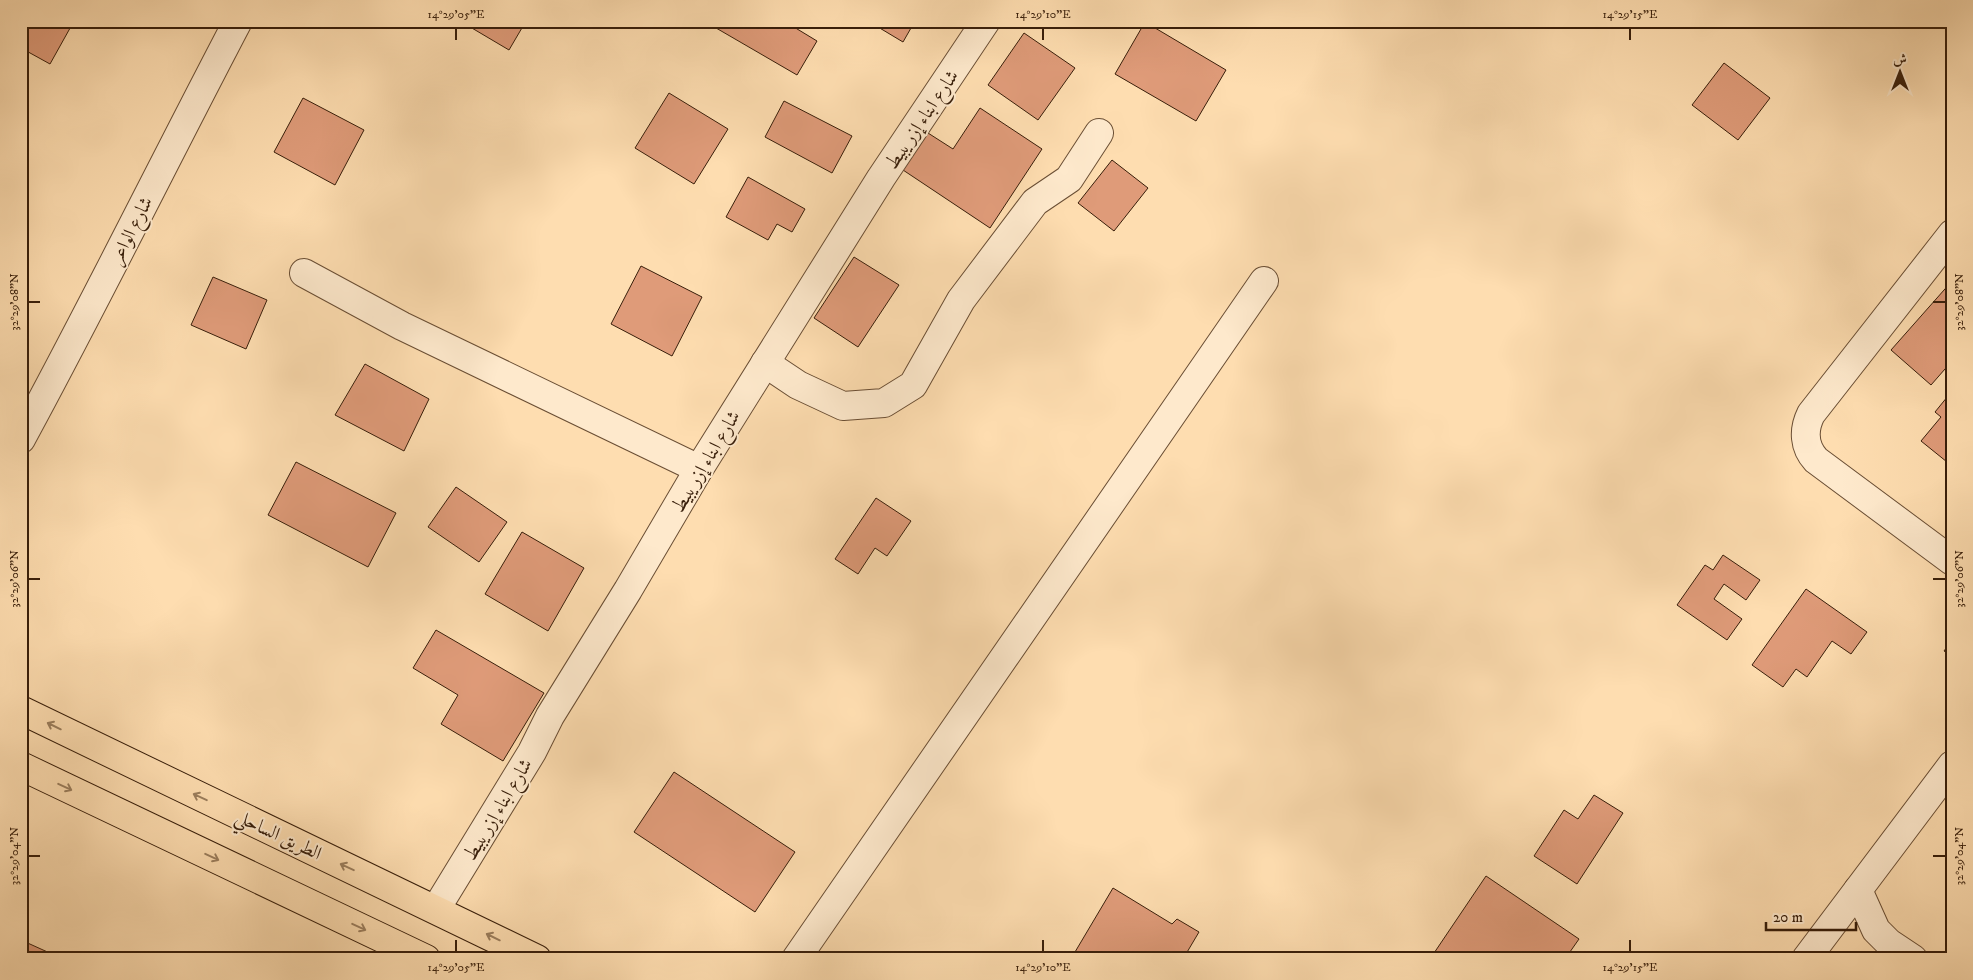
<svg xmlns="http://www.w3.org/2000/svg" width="1973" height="980" font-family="'IM FELL DW Pica',Amiri,serif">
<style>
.building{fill:#df9b79;stroke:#381e0a}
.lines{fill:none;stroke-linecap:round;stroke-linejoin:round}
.minor-casing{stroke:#6a4e34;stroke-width:30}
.highway-casing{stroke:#381e0a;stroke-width:30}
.minor{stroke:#fee9cc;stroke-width:28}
.highway{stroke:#feddb0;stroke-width:28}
.oneway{stroke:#9b7e5d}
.ticks{fill:none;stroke:#381e0a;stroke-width:2}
.labels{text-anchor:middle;stroke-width:4;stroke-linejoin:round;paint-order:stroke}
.street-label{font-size:19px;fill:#381e0a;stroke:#fee9cc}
.neatline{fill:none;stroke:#381e0a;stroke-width:2}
.ticks-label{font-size:12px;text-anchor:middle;fill:#381e0a}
</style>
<rect width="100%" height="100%" fill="#feddb0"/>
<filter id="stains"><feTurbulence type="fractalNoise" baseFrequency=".004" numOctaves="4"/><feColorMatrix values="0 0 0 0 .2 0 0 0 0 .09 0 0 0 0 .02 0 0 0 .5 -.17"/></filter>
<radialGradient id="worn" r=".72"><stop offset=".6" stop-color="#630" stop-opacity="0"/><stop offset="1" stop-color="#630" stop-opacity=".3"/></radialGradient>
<!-- building -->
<g class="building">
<path d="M21 21H74L50 64 21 48Z"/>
<path d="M460 21H526L509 50Z"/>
<path d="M704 21H784L817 41 797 75Z"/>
<path d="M868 21H915L903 42Z"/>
<path d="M1145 22 1226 70 1196 121 1115 74Z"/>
<path d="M1024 33 1075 68 1038 120 988 85Z"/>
<path d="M1724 63 1770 98 1738 140 1692 105Z"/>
<path d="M669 93 728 129 694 184 635 148Z"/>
<path d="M303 98 364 130 335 185 274 152Z"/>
<path d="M784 101 852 136 832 173 765 137Z"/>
<path d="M980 108 1042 149 990 228 903 170 928 133 953 149Z"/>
<path d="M1112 160 1148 188 1114 231 1078 203Z"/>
<path d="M748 177 805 209 792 232 777 224 768 240 726 217Z"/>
<path d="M854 257 899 285 858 347 814 318Z"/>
<path d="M641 266 702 297 672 356 611 324Z"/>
<path d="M213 277 267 300 246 349 191 325Z"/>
<path d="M1952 281V361L1931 385 1891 350Z"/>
<path d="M365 364 429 399 404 451 335 415Z"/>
<path d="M1948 396 1952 399V466L1921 441 1941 417 1935 412Z"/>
<path d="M296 462 396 513 368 567 268 515Z"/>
<path d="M456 487 507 522 479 562 428 527Z"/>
<path d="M876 498 911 521 887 556 875 548 858 574 835 559Z"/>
<path d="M522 532 584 568 548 631 485 594Z"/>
<path d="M1723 555 1760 580 1746 600 1724 584 1714 599 1742 619 1727 640 1677 605 1705 565 1713 570Z"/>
<path d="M1806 589 1867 632 1851 654 1832 641 1807 677 1796 669 1783 687 1752 665Z"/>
<path d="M436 630 544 693 503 761 441 724 458 695 413 668Z"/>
<path d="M1952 640V656L1944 651Z"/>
<path d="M674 772 795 852 755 912 634 832Z"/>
<path d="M1594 795 1623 813 1577 884 1534 856 1564 810 1578 819Z"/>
<path d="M1486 876 1579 939 1565 959H1430Z"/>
<path d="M1113 888 1172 924 1177 919 1199 932 1183 959H1063L1066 955 1075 952Z"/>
<path d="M21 940 63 959H21Z"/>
</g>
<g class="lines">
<!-- minor casing -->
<g class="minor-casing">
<g id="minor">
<path d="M1952 234 1811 414C1803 430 1804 447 1816 460L1952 561"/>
<path d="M304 273 402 326 699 469"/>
<path d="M765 363 798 385 843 406 884 403 913 385 961 300 1035 202 1069 179 1099 133"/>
<path d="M21 439C96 301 165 160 238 21"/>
<path d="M1858 890 1876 930 1889 943 1913 959"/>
<path d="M436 909 532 752 550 716 628 590 699 469 881 178 986 21"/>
<path d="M796 959 1264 281"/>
<path d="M1806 959 1952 765"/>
</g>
</g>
<!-- highway casing -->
<g class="highway-casing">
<g id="highway">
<path d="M21 710 537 959"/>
<path d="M21 766 426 959"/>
</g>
</g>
<!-- minor -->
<use href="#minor" class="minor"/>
<!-- highway -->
<use href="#highway" class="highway"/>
</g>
<!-- one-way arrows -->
<defs><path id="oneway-shaft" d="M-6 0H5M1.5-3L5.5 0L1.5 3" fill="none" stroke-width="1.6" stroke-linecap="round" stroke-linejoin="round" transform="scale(1.25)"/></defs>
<g class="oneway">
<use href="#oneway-shaft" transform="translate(54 726) rotate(-154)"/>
<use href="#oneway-shaft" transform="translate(65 787) rotate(25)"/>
<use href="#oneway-shaft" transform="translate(200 797) rotate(-155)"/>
<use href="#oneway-shaft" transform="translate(212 857) rotate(25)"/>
<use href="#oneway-shaft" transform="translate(347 867) rotate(-155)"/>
<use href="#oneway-shaft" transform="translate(359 927) rotate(25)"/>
<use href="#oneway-shaft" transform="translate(493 937) rotate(-154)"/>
</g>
<!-- ticks -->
<path class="ticks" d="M456 28V40M1043 28V40M1630 28V40M28 302H40M1933 302H1946M28 579H40M1933 579H1946M28 856H40M1933 856H1946M456 940V952M1043 940V952M1630 940V952"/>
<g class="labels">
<!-- street labels -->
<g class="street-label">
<text transform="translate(921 119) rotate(-56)" y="7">شارع ابناء إزريبيط</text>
<text transform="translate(130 230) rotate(-63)" y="7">شارع الواعر</text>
<text transform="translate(705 461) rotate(-59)" y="7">شارع ابناء إزريبيط</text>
<text transform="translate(497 809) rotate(-59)" y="7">شارع ابناء إزريبيط</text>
<text transform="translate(279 834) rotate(25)" y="7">الطريق الساحلي</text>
</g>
</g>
<!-- margin -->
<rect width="1973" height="980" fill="none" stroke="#feddb0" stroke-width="55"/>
<!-- north arrow -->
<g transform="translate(1900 72)" stroke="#fee9cc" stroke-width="4" paint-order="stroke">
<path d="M0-4L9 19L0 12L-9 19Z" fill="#381e0a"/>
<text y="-8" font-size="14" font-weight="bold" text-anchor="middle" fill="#381e0a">ش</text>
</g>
<!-- scale -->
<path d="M1766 922v8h90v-8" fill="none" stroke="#381e0a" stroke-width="2.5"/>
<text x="1773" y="922" font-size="15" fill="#381e0a" stroke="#fee9cc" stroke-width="4" paint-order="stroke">20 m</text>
<rect x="28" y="28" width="1918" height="924" class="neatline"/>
<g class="ticks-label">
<text x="456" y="18">14°29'05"E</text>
<text x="1043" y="18">14°29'10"E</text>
<text x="1630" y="18">14°29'15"E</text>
<text transform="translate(14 302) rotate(-90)" y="4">32°29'08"N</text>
<text transform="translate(1959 302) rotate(-90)" y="4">32°29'08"N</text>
<text transform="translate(14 579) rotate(-90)" y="4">32°29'06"N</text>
<text transform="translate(1959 579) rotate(-90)" y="4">32°29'06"N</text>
<text transform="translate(14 856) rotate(-90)" y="4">32°29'04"N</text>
<text transform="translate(1959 856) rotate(-90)" y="4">32°29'04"N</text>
<text x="456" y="971">14°29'05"E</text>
<text x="1043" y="971">14°29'10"E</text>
<text x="1630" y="971">14°29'15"E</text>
</g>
<rect width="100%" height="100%" filter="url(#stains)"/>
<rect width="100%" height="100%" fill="url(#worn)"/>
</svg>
